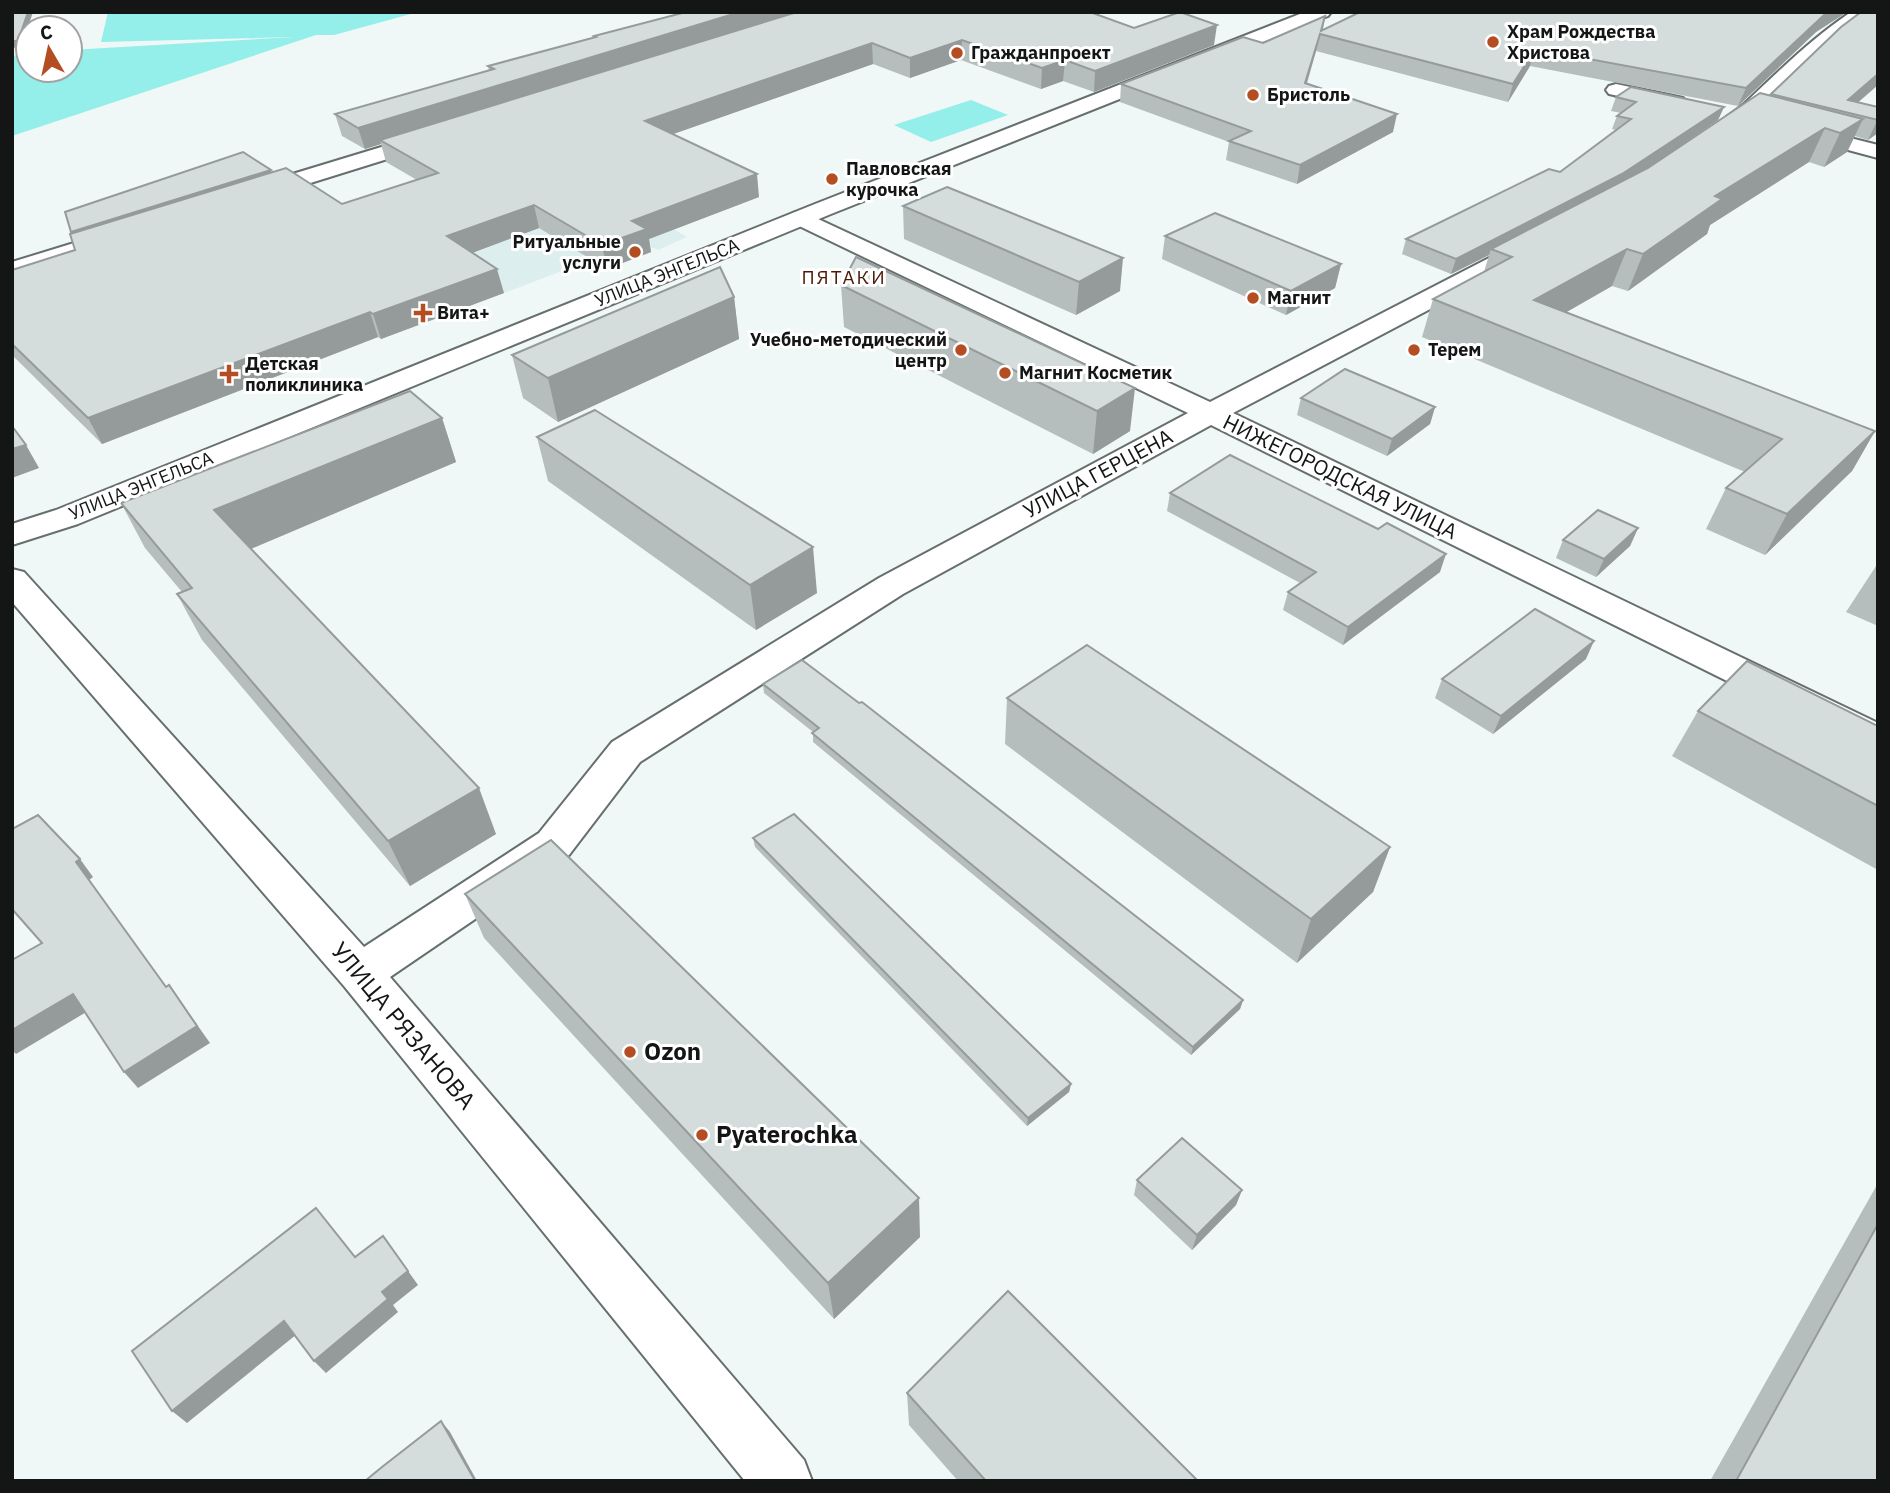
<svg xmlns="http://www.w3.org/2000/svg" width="1890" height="1493" font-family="'IBM Plex Sans',sans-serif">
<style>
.built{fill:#dceeed}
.green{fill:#94eee9}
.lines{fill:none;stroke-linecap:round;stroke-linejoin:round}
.minor-casing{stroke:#676f6e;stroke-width:4}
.secondary-casing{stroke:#676f6e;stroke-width:4}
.minor{fill:#fff;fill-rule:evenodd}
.secondary{fill:#fff;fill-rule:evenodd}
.wall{fill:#b6bebd}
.shaded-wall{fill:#949b9a}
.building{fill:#d4dddc;stroke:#949b9a;stroke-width:2}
.poi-dot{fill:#b44e22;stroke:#fff;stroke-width:2.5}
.labels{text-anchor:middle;stroke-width:6;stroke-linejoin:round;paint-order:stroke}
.far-poi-label{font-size:18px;font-weight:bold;fill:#131615;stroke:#fff;text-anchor:start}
.far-street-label{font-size:18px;fill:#131615;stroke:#fff}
.far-neighbourhood-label{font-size:19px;letter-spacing:2px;fill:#4b1a05;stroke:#fff}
.street-label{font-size:21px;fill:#131615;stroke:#fff}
.near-street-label{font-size:24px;fill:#131615;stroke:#fff}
.near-poi-label{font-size:24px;font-weight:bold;fill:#131615;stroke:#fff;text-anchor:start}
</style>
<rect width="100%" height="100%" fill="#eff7f7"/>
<!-- built -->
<path class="built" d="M548 156 687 237 658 250 630 238 581 256 588 261 504 293 362 223Z"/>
<!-- green -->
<g class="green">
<path d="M108 12H418L334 35H316L12 136V56L28 55V70H70V50L295 37 101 42Z"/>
<path d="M971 100 1008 115 931 142 894 125Z"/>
</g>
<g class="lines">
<!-- minor casing -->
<g class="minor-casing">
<g id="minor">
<path d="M1851 12H1872L1832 42 1750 120 1733 132H1719L1715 128C1722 118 1735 112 1744 104 1779 71 1811 39 1851 12Z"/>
<path d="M1616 84 1683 98 1686 102 1683 106 1676 108 1609 94 1606 90 1609 86Z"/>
<path d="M1799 125 1878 145V158L1792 135 1788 131 1792 127Z"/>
<path d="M434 131 442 132 445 137 442 142 259 199H243L240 194 243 189Z"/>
<path d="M801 211 1210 402 1522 241 1531 239 1540 241 1543 246 1540 251 1233 413 1878 723V753L1864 749 1211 425 903 594 640 762 569 855 390 977 804 1460 812 1481H745L344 986 12 602V569L24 572 364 947 539 833 612 742 879 578 1188 413 793 223 789 218 793 213Z"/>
<path d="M87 239 96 241 99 246 96 251 12 277V262Z"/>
</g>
</g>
<!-- secondary casing -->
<g class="secondary-casing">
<path id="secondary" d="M1305 12H1331L1328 16 831 214 78 524 12 545V524L56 510 815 204Z"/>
</g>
<!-- minor -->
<use href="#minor" class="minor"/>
<!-- secondary -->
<use href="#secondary" class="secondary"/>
</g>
<!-- wall -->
<g class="wall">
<path d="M1360 12H1847L1816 32 1738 106 1530 66 1508 102 1316 51 1307 84 1393 132 1297 184 1226 160 1229 142 1120 102 1121 84 1263 43 1325 16 1323 30Z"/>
<path d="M1134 28 1214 45 1094 92 1063 81 1041 89 961 60 910 78 873 64 672 134 759 197 649 239 651 252 607 269 539 228 472 253 504 293 381 339 378 337 102 444 12 355V270L75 250 272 173 342 204 417 180 386 162 381 144 365 149 342 136 335 114 489 71 488 66 594 37V36Z"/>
<path d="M1771 94 1858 102 1878 107V133L1868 140 1855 136 1847 152 1824 167 1809 162 1710 225 1707 234 1628 291 1612 286 1566 312 1875 431 1852 471 1765 555 1706 529 1726 488 1745 472 1422 337 1433 299 1484 272 1489 255 1451 274 1402 254 1406 239 1560 172 1616 130 1612 129 1617 116 1621 113 1611 111 1616 97 1724 107 1718 120 1642 172 1770 95Z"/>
<path d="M903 206 1120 291 1076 315 904 239Z"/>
<path d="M1165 236 1341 264 1335 288 1286 315 1162 259Z"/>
<path d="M856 257 1130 431 1093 454 844 327 841 285Z"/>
<path d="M734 297 739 339 558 422 523 398 512 355Z"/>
<path d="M1301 398 1435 407 1430 424 1387 456 1297 415Z"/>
<path d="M442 418 456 462 251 549 496 834 410 886 202 640 177 594 182 592 145 548 121 503Z"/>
<path d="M537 437 817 593 756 630 548 481Z"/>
<path d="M1170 493 1440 572 1343 645 1283 610 1288 592 1300 583 1167 511Z"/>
<path d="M1638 528 1630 546 1596 577 1556 558 1563 540Z"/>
<path d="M1878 563V626L1846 612Z"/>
<path d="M1586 659 1493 734 1435 698 1442 679Z"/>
<path d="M763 684 1243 1000 1240 1009 1191 1055 813 742V732L764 693Z"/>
<path d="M1007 698 1390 847 1373 892 1297 963 1005 744Z"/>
<path d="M1698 711 1878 726V870L1672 756Z"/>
<path d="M753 838 1071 1084 1069 1092 1027 1126 755 847Z"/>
<path d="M465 894 920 1237 834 1319 484 938Z"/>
<path d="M1137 1180 1242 1190 1236 1205 1192 1250 1134 1195Z"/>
<path d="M1878 1183V1481H1710Z"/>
<path d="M907 1393 1198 1481H958L909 1425Z"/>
</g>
<!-- shaded-wall -->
<g class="shaded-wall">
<path d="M28 12H33L21 47 12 48V41Z"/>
<path d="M740 12H805L380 140 381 144 365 149 358 128Z"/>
<path d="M1828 12H1847L1816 32 1738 106 1746 88 1824 15Z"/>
<path d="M1217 25 1214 45 1094 92 1095 71Z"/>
<path d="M1320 34 1316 51 1301 101 1305 83Z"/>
<path d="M962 40 961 60 910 78V58Z"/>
<path d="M872 43 873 64 648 143 645 121Z"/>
<path d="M1535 49 1530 66 1508 102 1513 84Z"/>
<path d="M1065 60 1063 81 1041 89 1042 68Z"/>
<path d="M1878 74V85L1846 113 1848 100Z"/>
<path d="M1724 107 1718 120 1617 189 1491 249 1489 255 1451 274 1456 259Z"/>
<path d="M1397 114 1393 132 1297 184 1300 165Z"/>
<path d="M1863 119 1847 152 1824 167 1840 133Z"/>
<path d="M1878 120V133L1868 140 1877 121Z"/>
<path d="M1825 128 1809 162 1710 225 1707 234 1628 291 1643 254 1715 196Z"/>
<path d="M271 170 274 178 75 240 71 232Z"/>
<path d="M757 174 759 197 649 239 651 252 607 269 602 245 632 221Z"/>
<path d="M534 205 539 228 453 260 447 236Z"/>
<path d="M1627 249 1612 286 1525 336 1534 300Z"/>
<path d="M1123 258 1120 291 1076 315 1079 282Z"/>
<path d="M1341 264 1335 288 1286 315 1291 291Z"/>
<path d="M497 269 504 293 381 339 373 314Z"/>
<path d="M734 297 739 339 558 422 548 378Z"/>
<path d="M370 312 378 337 102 444 88 418Z"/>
<path d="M1135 388 1130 431 1093 454 1097 411Z"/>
<path d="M1435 407 1430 424 1387 456 1392 439Z"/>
<path d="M442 418 456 462 236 555 214 510Z"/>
<path d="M1875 431 1852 471 1765 555 1787 514Z"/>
<path d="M26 445 39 468 12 478V449Z"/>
<path d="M1638 528 1630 546 1596 577 1604 559Z"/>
<path d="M813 547 817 593 756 630 750 585Z"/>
<path d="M1446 554 1440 572 1343 645 1348 627Z"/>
<path d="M1594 641 1586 659 1493 734 1501 716Z"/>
<path d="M479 788 496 834 410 886 388 841Z"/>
<path d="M1390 847 1373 892 1297 963 1311 919Z"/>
<path d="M80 859 93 877 89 880 76 862Z"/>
<path d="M169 985 210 1043 138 1088 124 1072Z"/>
<path d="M73 994 88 1011 16 1054 12 1050V1030Z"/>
<path d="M1243 1000 1240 1009 1191 1055 1193 1047Z"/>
<path d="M1071 1084 1069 1092 1027 1126 1028 1118Z"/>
<path d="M1242 1190 1236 1205 1192 1250 1197 1235Z"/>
<path d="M919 1198 920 1237 834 1319 828 1283Z"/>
<path d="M408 1271 418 1285 393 1305 398 1312 326 1373 314 1361 382 1292Z"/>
<path d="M284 1321 297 1334 187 1423 172 1411Z"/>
<path d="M441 1421 450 1432 477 1481H472Z"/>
</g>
<!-- building -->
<g class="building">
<path d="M12 12H28L18 41H12Z"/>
<path d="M686 12H740L358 128 335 114 494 69 488 66 596 37 594 36Z"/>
<path d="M797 12H1090L1134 28 1180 12 1217 25 1095 71 1065 60 1042 68 962 40 910 58 872 43 645 121 757 174 632 221 647 229 602 245 534 205 447 236 497 269 373 314 370 312 88 418 12 344V270L75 250 70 234 286 168 342 204 438 173 380 140Z"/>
<path d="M1360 12H1828L1824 15 1746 88 1535 49 1513 84 1320 34 1305 83 1397 114 1300 165 1229 141 1251 131 1121 84 1243 37 1263 43 1325 16 1321 31Z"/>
<path d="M1861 12H1878V74L1848 100 1878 107V120L1771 94 1841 27Z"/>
<path d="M1631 87 1724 107 1622 174 1456 259 1406 239 1549 169 1560 172 1631 119 1617 116 1636 102 1616 97Z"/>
<path d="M1760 93 1863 119 1840 133 1825 128 1715 196 1722 199 1643 254 1627 249 1534 300 1875 431 1787 514 1726 488 1782 439 1433 299 1512 257 1491 249 1648 168Z"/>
<path d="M243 152 271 170 71 232 65 212Z"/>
<path d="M947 187 1123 258 1079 282 903 206Z"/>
<path d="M1215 213 1341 264 1291 291 1165 236Z"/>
<path d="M856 257 1135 388 1097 411 841 285Z"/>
<path d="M720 267 734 297 548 378 512 355Z"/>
<path d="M1345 369 1435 407 1392 439 1301 398Z"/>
<path d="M410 391 442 418 214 510 479 788 388 841 177 594 192 588 121 503Z"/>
<path d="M595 410 813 547 750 585 537 437Z"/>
<path d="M12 426 26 445 12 449Z"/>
<path d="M1230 455 1378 529 1387 523 1446 554 1348 627 1288 592 1316 572 1170 493Z"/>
<path d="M1598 510 1638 528 1604 559 1563 540Z"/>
<path d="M1535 609 1594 641 1501 716 1442 679Z"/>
<path d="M1087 645 1390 847 1311 919 1007 698Z"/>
<path d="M802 660 859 703 862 702 1243 1000 1193 1047 812 733 819 728 763 684Z"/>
<path d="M1747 661 1878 726V806L1698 711Z"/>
<path d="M794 814 1071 1084 1028 1118 753 838Z"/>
<path d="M38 815 80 859 76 862 166 987 169 985 197 1026 124 1072 73 994 12 1030V960L42 943 12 909V829Z"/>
<path d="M551 840 919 1198 828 1283 465 894Z"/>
<path d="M1182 1138 1242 1190 1197 1235 1137 1180Z"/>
<path d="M316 1208 355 1257 383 1236 408 1271 382 1292 388 1299 314 1361 284 1321 172 1411 132 1351Z"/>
<path d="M1878 1224V1481H1736Z"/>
<path d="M1008 1291 1198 1481H986L907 1393Z"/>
<path d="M441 1421 474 1479 472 1481H365L382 1467Z"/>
</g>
<!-- markers -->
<g class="poi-dot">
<circle cx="1493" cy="42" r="7"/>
<circle cx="957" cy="53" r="7"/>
<circle cx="1253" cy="95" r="7"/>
<circle cx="832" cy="179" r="7"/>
<circle cx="635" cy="252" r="7"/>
<circle cx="1253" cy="298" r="7"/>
<path d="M419.5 302.5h7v7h7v7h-7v7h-7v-7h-7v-7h7z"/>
<circle cx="961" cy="350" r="7"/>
<circle cx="1414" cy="350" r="7"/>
<circle cx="1005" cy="373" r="7"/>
<path d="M225.5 363.5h7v7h7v7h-7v7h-7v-7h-7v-7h7z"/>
<circle cx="630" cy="1052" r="7"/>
<circle cx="702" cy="1135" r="7"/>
</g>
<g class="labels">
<!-- far-poi labels -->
<g class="far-poi-label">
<text x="1507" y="38">Храм Рождества<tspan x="1507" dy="21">Христова</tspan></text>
<text x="971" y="59">Гражданпроект</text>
<text x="1267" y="101">Бристоль</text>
<text x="846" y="175">Павловская<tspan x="846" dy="21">курочка</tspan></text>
<text x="621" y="248" text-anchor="end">Ритуальные<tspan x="621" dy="21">услуги</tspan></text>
<text x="1267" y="304">Магнит</text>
<text x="437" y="319">Вита+</text>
<text x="947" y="346" text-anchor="end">Учебно-методический<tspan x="947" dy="21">центр</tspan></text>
<text x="1428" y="356">Терем</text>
<text x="245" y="370">Детская<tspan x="245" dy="21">поликлиника</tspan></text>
<text x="1019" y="379">Магнит Косметик</text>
</g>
<!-- far-street labels -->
<g class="far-street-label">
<text transform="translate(667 273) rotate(-22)" y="6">УЛИЦА ЭНГЕЛЬСА</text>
<text transform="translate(141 486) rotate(-22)" y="6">УЛИЦА ЭНГЕЛЬСА</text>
</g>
<!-- far-neighbourhood labels -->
<g class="far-neighbourhood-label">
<text x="844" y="284">ПЯТАКИ</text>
</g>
<!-- street labels -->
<g class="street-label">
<text transform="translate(1098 474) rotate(-28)" y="7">УЛИЦА ГЕРЦЕНА</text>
<text transform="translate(1340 477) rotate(26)" y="7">НИЖЕГОРОДСКАЯ УЛИЦА</text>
</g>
<!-- near-street labels -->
<g class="near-street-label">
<text transform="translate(403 1026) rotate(50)" y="8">УЛИЦА РЯЗАНОВА</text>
</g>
<!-- near-poi labels -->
<g class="near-poi-label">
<text x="644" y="1060">Ozon</text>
<text x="716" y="1143">Pyaterochka</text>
</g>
</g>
<!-- border -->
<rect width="1890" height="1493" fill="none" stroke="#131615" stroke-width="28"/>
<!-- north arrow -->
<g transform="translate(49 49) rotate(351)"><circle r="33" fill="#ffffff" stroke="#a1a2a1" stroke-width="2"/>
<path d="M0-5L12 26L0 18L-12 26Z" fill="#b44e22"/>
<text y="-10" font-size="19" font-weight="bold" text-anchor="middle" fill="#131615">С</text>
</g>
</svg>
